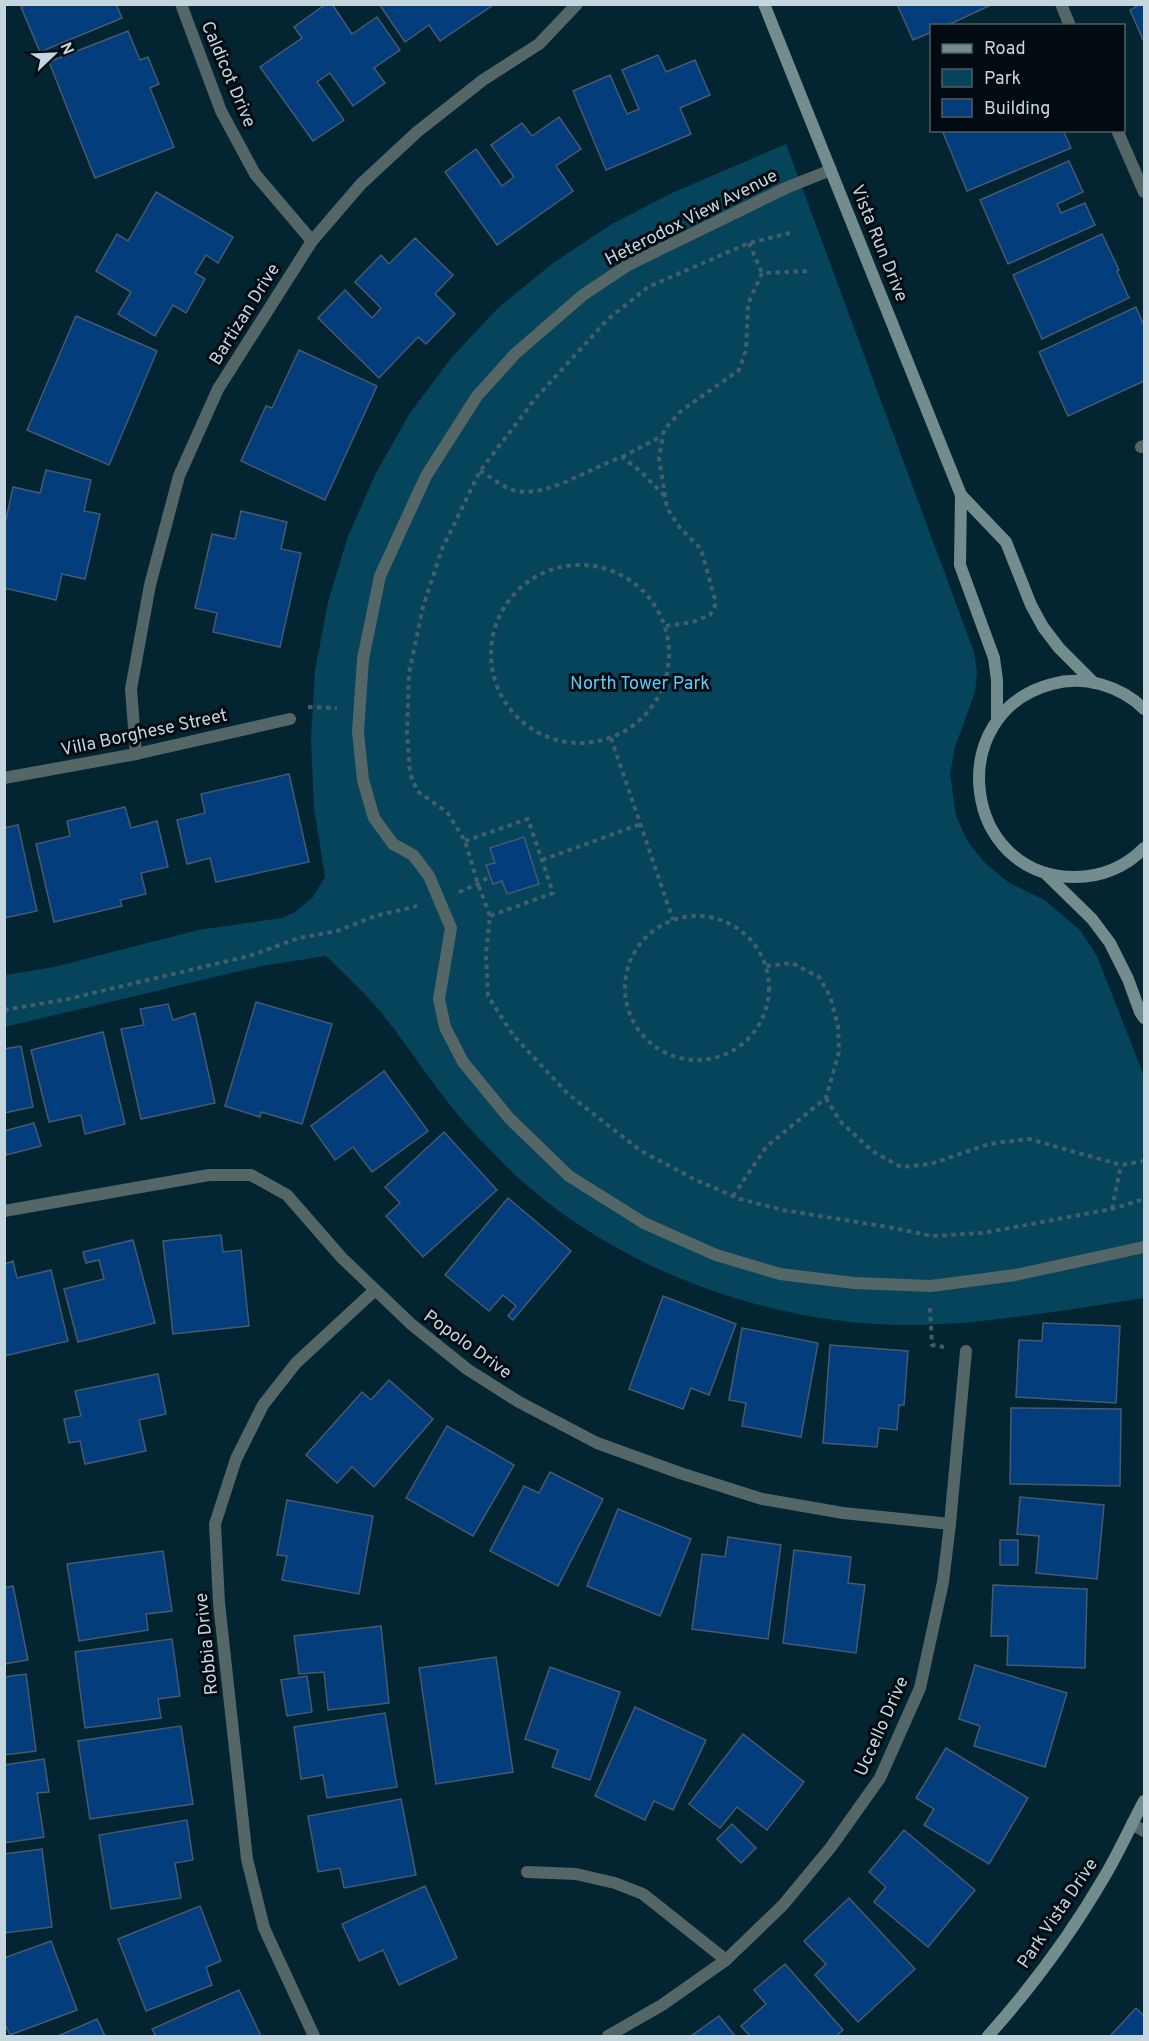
<svg xmlns="http://www.w3.org/2000/svg" width="1149" height="2041" font-family="Overpass,sans-serif">
<style>
.green{fill:#05445a}
.building{fill:#033d7c;stroke:#475971;stroke-width:1.5}
.lines{fill:none;stroke-linecap:round;stroke-linejoin:round}
.path{stroke:#425e6a;stroke-width:4;stroke-dasharray:4.5 4.5;stroke-linecap:butt}
.street{stroke:#556667;stroke-width:12}
.secondary{stroke:#738d8f;stroke-width:12}
.labels{text-anchor:middle;stroke-width:6;stroke-linejoin:round;paint-order:stroke}
.street-label{font-size:18px;fill:#c4d6de;stroke:#020b11}
.park-label{font-size:18px;fill:#5dccfa;stroke:#020b11}
</style>
<rect width="100%" height="100%" fill="#032431"/>
<!-- green -->
<path class="green" d="M786 144 974 652 977 672 975 692 955 747 950 774 956 816 968 842 986 864 1008 882 1046 901 1080 930 1097 956 1144 1076V1298C1078 1308 1011 1320 944 1324 790 1334 615 1274 504 1164 489 1148 472 1132 458 1115 431 1082 407 1045 380 1011 364 992 344 974 326 956L261 966 5 1027V975L54 967 198 930 282 918 295 912 313 897 325 877 314 808 311 739 315 670 328 602 348 536 376 473 410 413 452 357 499 307 553 263 610 225 672 193Z"/>
<!-- building -->
<g class="building">
<path d="M26 4H116L122 18 40 52 21 7Z"/>
<path d="M326 4H332L352 34 377 17 400 50 374 68 385 83 353 106 330 73 317 82 344 120 313 141 260 67 302 38 294 27Z"/>
<path d="M379 4H493V5L440 41 429 25 405 42Z"/>
<path d="M897 4H993L946 26H932V32L913 40Z"/>
<path d="M1141 4H1144V42L1130 10Z"/>
<path d="M128 31 140 60 148 57 159 84 150 88 174 147 95 178 49 62Z"/>
<path d="M658 55 666 72 695 60 710 95 680 108 691 134 606 170 573 91 610 75 627 114 639 109 622 70Z"/>
<path d="M559 117 581 149 556 166 573 191 497 245 445 172 476 149 502 186 514 177 491 145 522 123 532 136Z"/>
<path d="M942 130H1063L1071 148 967 191Z"/>
<path d="M1069 161 1083 192 1057 204 1061 213 1085 203 1095 225 1008 264 980 200Z"/>
<path d="M156 192 233 237 218 263 206 255 195 273 205 279 186 313 173 305 155 336 118 314 131 292 96 271 117 234 128 241Z"/>
<path d="M1102 234 1119 270 1117 271 1129 298 1042 339 1013 275Z"/>
<path d="M415 238 453 275 435 294 455 314 426 344 418 337 379 378 318 318 345 290 372 318 381 308 355 282 381 255 389 264Z"/>
<path d="M1136 307 1144 326V381L1068 416 1039 352Z"/>
<path d="M76 316 157 351 109 465 27 430Z"/>
<path d="M299 350 377 386 325 500 241 461 266 406 272 408Z"/>
<path d="M46 470 91 480 84 511 100 514 85 579 62 574 56 600 4 588V529L13 487 40 493Z"/>
<path d="M241 511 287 522 281 549 301 553 280 647 213 632 217 613 195 608 212 534 235 539Z"/>
<path d="M289 774 309 862 216 882 210 858 187 864 177 820 205 813 201 794Z"/>
<path d="M125 807 131 828 157 821 168 867 141 873 146 894 120 900 122 906 54 922 36 844 70 836 67 821Z"/>
<path d="M18 825 37 911 4 918V828Z"/>
<path d="M524 837 539 884 507 894 502 881 493 884 490 876 486 865 495 863 490 848Z"/>
<path d="M256 1002 332 1024 302 1124 261 1112 260 1117 225 1106Z"/>
<path d="M168 1004 173 1020 195 1013 215 1103 141 1119 121 1029 144 1025 140 1009Z"/>
<path d="M103 1032 125 1124 85 1134 81 1115 49 1122 31 1050Z"/>
<path d="M21 1046 33 1107 4 1113V1049Z"/>
<path d="M384 1071 428 1131 372 1172 353 1147 335 1160 311 1126Z"/>
<path d="M34 1123 41 1146 6 1155 4 1131Z"/>
<path d="M444 1132 497 1190 423 1257 386 1216 400 1203 385 1187Z"/>
<path d="M508 1198 571 1251 513 1320 508 1316 516 1306 503 1295 489 1311 445 1275Z"/>
<path d="M221 1235 223 1252 241 1250 249 1326 173 1334 163 1241Z"/>
<path d="M133 1240 155 1323 78 1342 64 1289 104 1279 99 1260 86 1263 83 1252Z"/>
<path d="M13 1261 17 1278 51 1270 68 1341 4 1356V1264Z"/>
<path d="M663 1296 736 1324 709 1395 691 1388 683 1409 629 1389Z"/>
<path d="M1043 1323 1120 1326 1116 1403 1016 1397 1019 1340 1042 1341Z"/>
<path d="M742 1328 818 1343 801 1437 742 1426 746 1403 729 1400Z"/>
<path d="M830 1345 908 1351 904 1405H899L897 1430 879 1428 877 1447 823 1443Z"/>
<path d="M158 1374 166 1414 139 1420 146 1451 85 1464 80 1441 69 1443 64 1419 81 1416 75 1391Z"/>
<path d="M389 1380 433 1419 374 1487 352 1467 337 1483 306 1455 362 1392 371 1400Z"/>
<path d="M1011 1408 1121 1409 1120 1486 1010 1484Z"/>
<path d="M447 1426 514 1465 473 1536 406 1498Z"/>
<path d="M550 1472 603 1499 558 1586 490 1551 524 1486 539 1493Z"/>
<path d="M1020 1497 1104 1505 1097 1579 1036 1573 1039 1536 1017 1534Z"/>
<path d="M287 1500 373 1516 359 1594 282 1580 287 1556 277 1555Z"/>
<path d="M618 1509 691 1539 660 1616 587 1586Z"/>
<path d="M728 1537 781 1545 768 1639 692 1629 702 1554 725 1557Z"/>
<rect x="1000" y="1540" width="18" height="25"/>
<path d="M794 1550 851 1557 848 1583 865 1585 856 1653 783 1643Z"/>
<path d="M163 1551 172 1611 146 1614 148 1630 79 1641 67 1564Z"/>
<path d="M993 1585 1087 1589 1085 1668 1007 1665 1008 1636H991Z"/>
<path d="M13 1586 28 1660 4 1664V1588Z"/>
<path d="M381 1626 389 1703 328 1710 324 1672 299 1674 294 1636Z"/>
<path d="M172 1639 180 1696 158 1699 161 1718 85 1728 75 1652Z"/>
<path d="M496 1657 513 1772 436 1784 419 1668Z"/>
<path d="M975 1665 1067 1693 1045 1767 974 1746 980 1726 959 1719Z"/>
<path d="M550 1667 620 1692 590 1780 552 1767 558 1750 525 1739Z"/>
<path d="M26 1674 36 1751 4 1755V1677Z"/>
<path d="M307 1676 312 1712 287 1716 281 1680Z"/>
<path d="M635 1707 706 1740 673 1810 654 1801 645 1820 595 1796Z"/>
<path d="M385 1713 397 1787 327 1798 323 1775 301 1779 294 1727Z"/>
<path d="M181 1726 193 1804 90 1819 78 1741Z"/>
<path d="M743 1734 804 1782 767 1830 737 1807 720 1828 689 1804Z"/>
<path d="M946 1748 1028 1798 989 1864 924 1825 934 1809 916 1798Z"/>
<path d="M44 1759 49 1792 37 1793 44 1837 4 1843V1765Z"/>
<path d="M401 1799 416 1875 344 1888 340 1868 318 1872 308 1816Z"/>
<path d="M187 1820 193 1860 175 1863 181 1898 111 1909 99 1835Z"/>
<path d="M732 1824 756 1848 741 1863 717 1839Z"/>
<path d="M904 1830 975 1890 928 1947 874 1902 886 1887 869 1872Z"/>
<path d="M42 1849 52 1927 4 1933V1854Z"/>
<path d="M425 1886 457 1958 399 1985 383 1950 359 1961 342 1924Z"/>
<path d="M849 1898 915 1969 858 2022 815 1975 826 1964 804 1941Z"/>
<path d="M200 1906 221 1961 206 1967 212 1985 146 2011 118 1939Z"/>
<path d="M51 1941 77 2010 10 2035 4 2022V1958Z"/>
<path d="M785 1964 843 2030 836 2036H750L741 2026 766 2004 754 1990Z"/>
<path d="M239 1990 261 2036H156L152 2029Z"/>
<path d="M1136 2008 1144 2016V2036H1110Z"/>
<path d="M719 2016 735 2036H691Z"/>
<path d="M97 2019 105 2036H58Z"/>
</g>
<g class="lines">
<!-- path -->
<g class="path">
<path d="M790 233 749 243 648 287 607 320 535 399 480 471 442 549 423 607 409 673 407 731 410 773 417 791 447 812 465 841 478 884 490 916 486 953 488 996 513 1035 568 1094 641 1151 698 1181 740 1199 783 1210 894 1228 932 1236 983 1233 1112 1209 1144 1199"/>
<path d="M749 243 762 273"/>
<path d="M622 457 662 436"/>
<path d="M480 471C491 477 505 489 517 491 548 497 592 467 622 457L640 471 665 496"/>
<circle cx="580" cy="654" r="89"/>
<path d="M666 626 693 622 710 615 716 603 701 549 680 528 667 508 659 458 664 430 681 411 739 370 746 350 748 304 762 273 811 271"/>
<path d="M308 707 337 708"/>
<path d="M611 738 673 920"/>
<path d="M465 841 528 819 553 893 490 916"/>
<path d="M542 860 641 824"/>
<path d="M459 892 478 884 490 876"/>
<circle cx="697" cy="988" r="72"/>
<path d="M4 1010 68 999 249 956 299 938 337 931 375 916 417 906"/>
<path d="M826 1098 840 1121 872 1151 901 1167 931 1164 989 1144 1029 1139 1121 1165 1144 1161"/>
<path d="M733 1196 767 1146 826 1098 839 1052 838 1026 830 996 819 977 792 963 766 966"/>
<path d="M1112 1209 1121 1165"/>
<path d="M930 1308 932 1345 944 1347"/>
</g>
<!-- street -->
<g class="street">
<path d="M181 4 221 111 255 174 312 241"/>
<path d="M1061 4 1070 26"/>
<path d="M1117 130 1144 192"/>
<path d="M831 170 788 187 628 265 583 295 515 354 477 396 426 476 380 576 363 659 358 732 363 780 374 818 393 844 413 855 429 876 451 928 439 999 445 1027 463 1062 509 1118 569 1176 644 1223 716 1255 780 1274 854 1283 931 1286 1015 1275 1144 1247"/>
<path d="M1141 447 1144 446"/>
<path d="M136 754 131 689 150 585 179 476 218 389 312 241 361 184 417 132 483 80 539 44 577 4"/>
<path d="M4 778 136 754 290 719"/>
<path d="M4 1211 209 1175H251L287 1195 342 1258 411 1324 467 1369 519 1402 597 1443 680 1473 762 1499 843 1513 950 1524"/>
<path d="M1132 1824 1144 1831"/>
<path d="M527 1872 576 1874 615 1883 643 1894 726 1960"/>
<path d="M314 2036 264 1928 247 1859 219 1603 215 1524 236 1459 263 1405 296 1363 375 1290"/>
<path d="M608 2036 662 2005 726 1960 783 1905 831 1847 880 1778 920 1688 943 1582 950 1524 966 1351"/>
</g>
<!-- secondary -->
<g class="secondary">
<path d="M764 4 961 495 1006 542 1031 605 1043 627 1059 648 1094 683"/>
<path d="M961 495 960 565 994 658 997 680V720"/>
<path d="M1144 709C1121 686 1084 675 1052 684 942 713 962 877 1075 877 1101 877 1126 867 1144 848"/>
<path d="M1045 873 1092 919 1110 943 1128 979 1140 1012 1144 1018"/>
<path d="M988 2036C1032 1987 1073 1931 1106 1874 1120 1850 1131 1825 1144 1801"/>
</g>
</g>
<g class="labels">
<!-- street labels -->
<g class="street-label">
<text transform="translate(229 74) rotate(67)" y="6">Caldicot Drive</text>
<text transform="translate(691 217) rotate(-27)" y="6">Heterodox View Avenue</text>
<text transform="translate(880 243) rotate(68)" y="6">Vista Run Drive</text>
<text transform="translate(244 314) rotate(-58)" y="6">Bartizan Drive</text>
<text transform="translate(144 732) rotate(-12)" y="6">Villa Borghese Street</text>
<text transform="translate(468 1344) rotate(36)" y="6">Popolo Drive</text>
<text transform="translate(206 1644) rotate(-96)" y="6">Robbia Drive</text>
<text transform="translate(881 1726) rotate(-66)" y="6">Uccello Drive</text>
<text transform="translate(1057 1913) rotate(-56)" y="6">Park Vista Drive</text>
</g>
<!-- park labels -->
<g class="park-label">
<text x="640" y="689">North Tower Park</text>
</g>
</g>
<!-- border -->
<rect width="1149" height="2041" fill="none" stroke="#c4d6de" stroke-width="12"/>
<!-- legend -->
<rect x="930" y="24" width="195" height="108" fill="#020b11" stroke="#505c63" stroke-width="1.5"/>
<rect x="942" y="44" width="30" height="9" fill="#738d8f" stroke="#505c63" stroke-width="1.5"/>
<text x="984" y="54" font-size="18" fill="#c4d6de">Road</text>
<rect x="942" y="69" width="30" height="18" fill="#05445a" stroke="#505c63" stroke-width="1.5"/>
<text x="984" y="84" font-size="18" fill="#c4d6de">Park</text>
<rect x="942" y="99" width="30" height="18" fill="#033d7c" stroke="#505c63" stroke-width="1.5"/>
<text x="984" y="114" font-size="18" fill="#c4d6de">Building</text>
<!-- north arrow -->
<g transform="translate(54 54) rotate(67)" stroke="#020b11" stroke-width="4.5" paint-order="stroke">
<path d="M0-4.5L10 22L0 15L-10 22Z" fill="#c4d6de"/>
<text y="-9" font-size="16" font-weight="bold" text-anchor="middle" fill="#c4d6de">N</text>
</g>
</svg>
